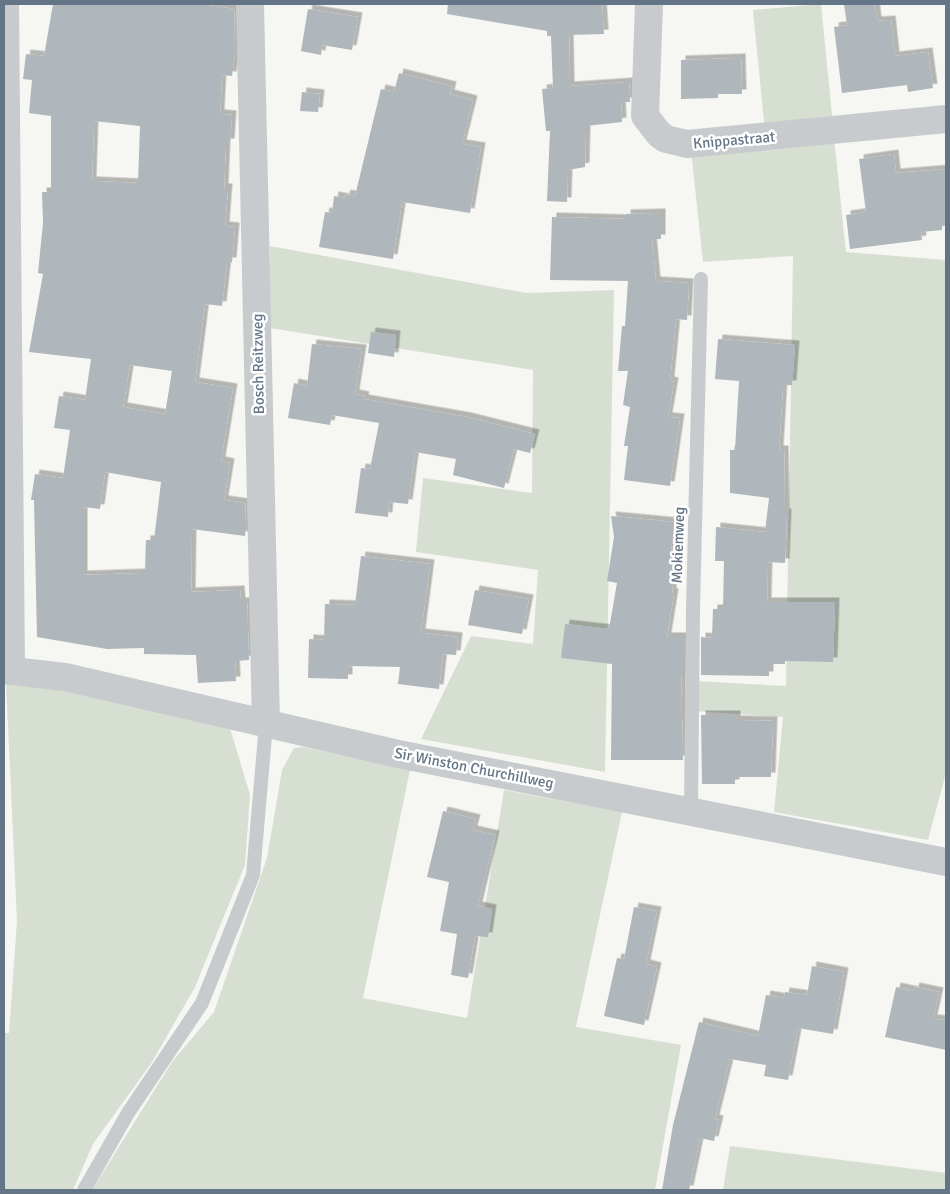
<svg xmlns="http://www.w3.org/2000/svg" width="950" height="1194" font-family="Signika,sans-serif">
<style>
.green{fill:#d7dfd3}
.building{fill:#afb6bc;fill-rule:evenodd;filter:url(#shadow)}
.lines{fill:none;stroke-linecap:round;stroke-linejoin:round}
.service{stroke:#c8cbce;stroke-width:14}
.minor{stroke:#c8cbce;stroke-width:28}
.tertiary{stroke:#c8cbce;stroke-width:28}
.labels{text-anchor:middle;stroke-width:5;stroke-linejoin:round;paint-order:stroke}
.street-label{font-size:15px;fill:#637586;stroke:#fff}
</style>
<defs>
<filter id="shadow"><feDropShadow dx="4.5" dy="-4.5" stdDeviation="0" flood-color="#0004"/></filter>
</defs>
<rect width="100%" height="100%" fill="#f6f6f2"/>
<!-- green -->
<g class="green">
<path d="M821 4 833 125 765 132 753 10Z"/>
<path d="M834 138 846 252 946 260V773L928 840 774 812 783 717 694 711 697 681 786 686 793 256 703 262 691 150Z"/>
<path d="M270 246 527 293 614 290 605 772 421 739 471 636 533 644 538 570 416 552 423 478 532 493 533 370 270 328Z"/>
<path d="M25 682 230 728 250 795 245 865 195 987 152 1062 93 1144 73 1190H4V1033H9L17 921 6 683Z"/>
<path d="M304 747 410 770 363 998 467 1018 504 790 622 812 576 1027 681 1045 655 1190H92L172 1062 214 1012 267 858 282 770 294 748Z"/>
<path d="M730 1146 946 1173V1190H723Z"/>
</g>
<!-- building -->
<g class="building">
<path d="M53 4H202L234 9 235 53 232 76 222 75 220 114 232 115 230 143H226L224 188H228L225 226 235 227 232 262H227L222 306 205 304 195 382 233 388 221 461 230 463 224 500 245 503 246 527 245 536 192 529 191 592 240 590 241 602H247L249 660 235 661 236 681 198 683 196 655 144 654V648L107 649 37 637 34 500H31L35 474 63 478 70 430 54 428 59 396 85 400 91 359 29 352 43 274 38 273 43 223 42 192H51V116L29 113 32 80 23 79 26 54 44 56ZM94 121 140 126 138 183 92 181ZM130 365 172 371 165 414 123 407ZM105 472 161 482 154 540H146L145 573 83 575V507L100 509Z"/>
<path d="M448 4H602L604 34 569 35 570 86 629 82 630 102H621L622 122 586 126 585 167 568 170 567 202 547 201 550 131H546L542 89 553 88 551 36H547V31L447 14Z"/>
<path d="M844 4H875L877 21 891 20 895 56 928 52 933 88 908 92 907 85 842 93 834 27 847 25Z"/>
<path d="M308 9 358 17 352 50 322 45 321 55 301 51Z"/>
<path d="M741 58 742 94H718V98L681 99V60Z"/>
<path d="M399 73 452 86 450 94 473 100 462 144 481 147 470 213 402 202 393 259 319 247 325 212 332 213 334 196 345 198 346 194 355 196 381 89 394 92Z"/>
<path d="M302 92 320 94 318 112 300 111Z"/>
<path d="M894 154 896 173 946 169V225L942 226V230L921 232 922 240 850 249 846 215 866 212 859 159Z"/>
<path d="M661 213V239H652L656 281 689 283 687 320 676 319 670 381 674 382 668 417 680 418 670 486 624 480 628 446H624L630 407 623 405 628 371H618L622 326H625L628 281 550 280 552 217 626 219V214Z"/>
<path d="M371 332 396 335 394 357 368 353Z"/>
<path d="M718 339 795 345 792 385H783L779 450H784L785 513H787L785 563 768 562 767 602H835L833 662 785 661V664H769V676L701 675V637L712 638 713 609H723L724 561H715L716 527 765 532 769 498 730 493V450H735L739 381 715 379Z"/>
<path d="M312 344 362 349 355 394 365 396 364 399 467 417 535 434 530 453 514 449 504 488 453 475 456 459 415 452 408 504 389 502 388 517 355 513 361 468 370 469 379 423 332 415 330 425 288 418 294 383 307 386Z"/>
<path d="M611 516 675 522 671 550 676 551 672 593H674L667 637H684V675H681L683 760H611L612 664 561 658 565 624 609 629 617 583 607 581 614 537Z"/>
<path d="M361 556 430 564 421 633 458 637 456 655 443 654 439 689 398 684 400 667 348 666V679L308 678 309 639 324 640 325 604 355 605Z"/>
<path d="M475 590 529 599 522 634 468 625Z"/>
<path d="M701 715H736V720L773 721 771 777H735V784H702Z"/>
<path d="M443 811 476 819 473 830 495 835 478 906 492 909 488 937 475 936 468 978 451 975 457 934 440 931 449 882 427 877Z"/>
<path d="M634 907 657 911 646 964 657 967 644 1025 604 1016 617 958 624 959Z"/>
<path d="M812 966 844 972 833 1034 798 1028 788 1080 764 1076 766 1065 730 1059 715 1119 719 1120 714 1141 700 1138 689 1190H662L673 1125 699 1022 758 1036 766 995 784 998 785 992 807 995Z"/>
<path d="M896 987 914 991 915 987 939 992 933 1019 946 1020V1050L885 1037Z"/>
</g>
<g class="lines">
<!-- service -->
<g class="service">
<path d="M691 811 693 609 701 279"/>
<path d="M84 1190 128 1113 202 1003 253 875 266 724"/>
</g>
<!-- minor -->
<g class="minor">
<path d="M5 4 11 670"/>
<path d="M250 4 266 724"/>
<path d="M649 4 645 116 659 134 666 139 687 144 946 119"/>
</g>
<!-- tertiary -->
<path class="tertiary" d="M4 670 65 677 398 754 946 862"/>
</g>
<g class="labels">
<!-- street labels -->
<g class="street-label">
<text transform="translate(734 140) rotate(-5)" y="5">Knippastraat</text>
<text transform="translate(258 364) rotate(-91)" y="5">Bosch Reitzweg</text>
<text transform="translate(678 545) rotate(-88)" y="5">Mokiemweg</text>
<text transform="translate(474 768) rotate(11)" y="5">Sir Winston Churchillweg</text>
</g>
</g>
<!-- border -->
<rect width="950" height="1194" fill="none" stroke="#637586" stroke-width="10"/>
</svg>
